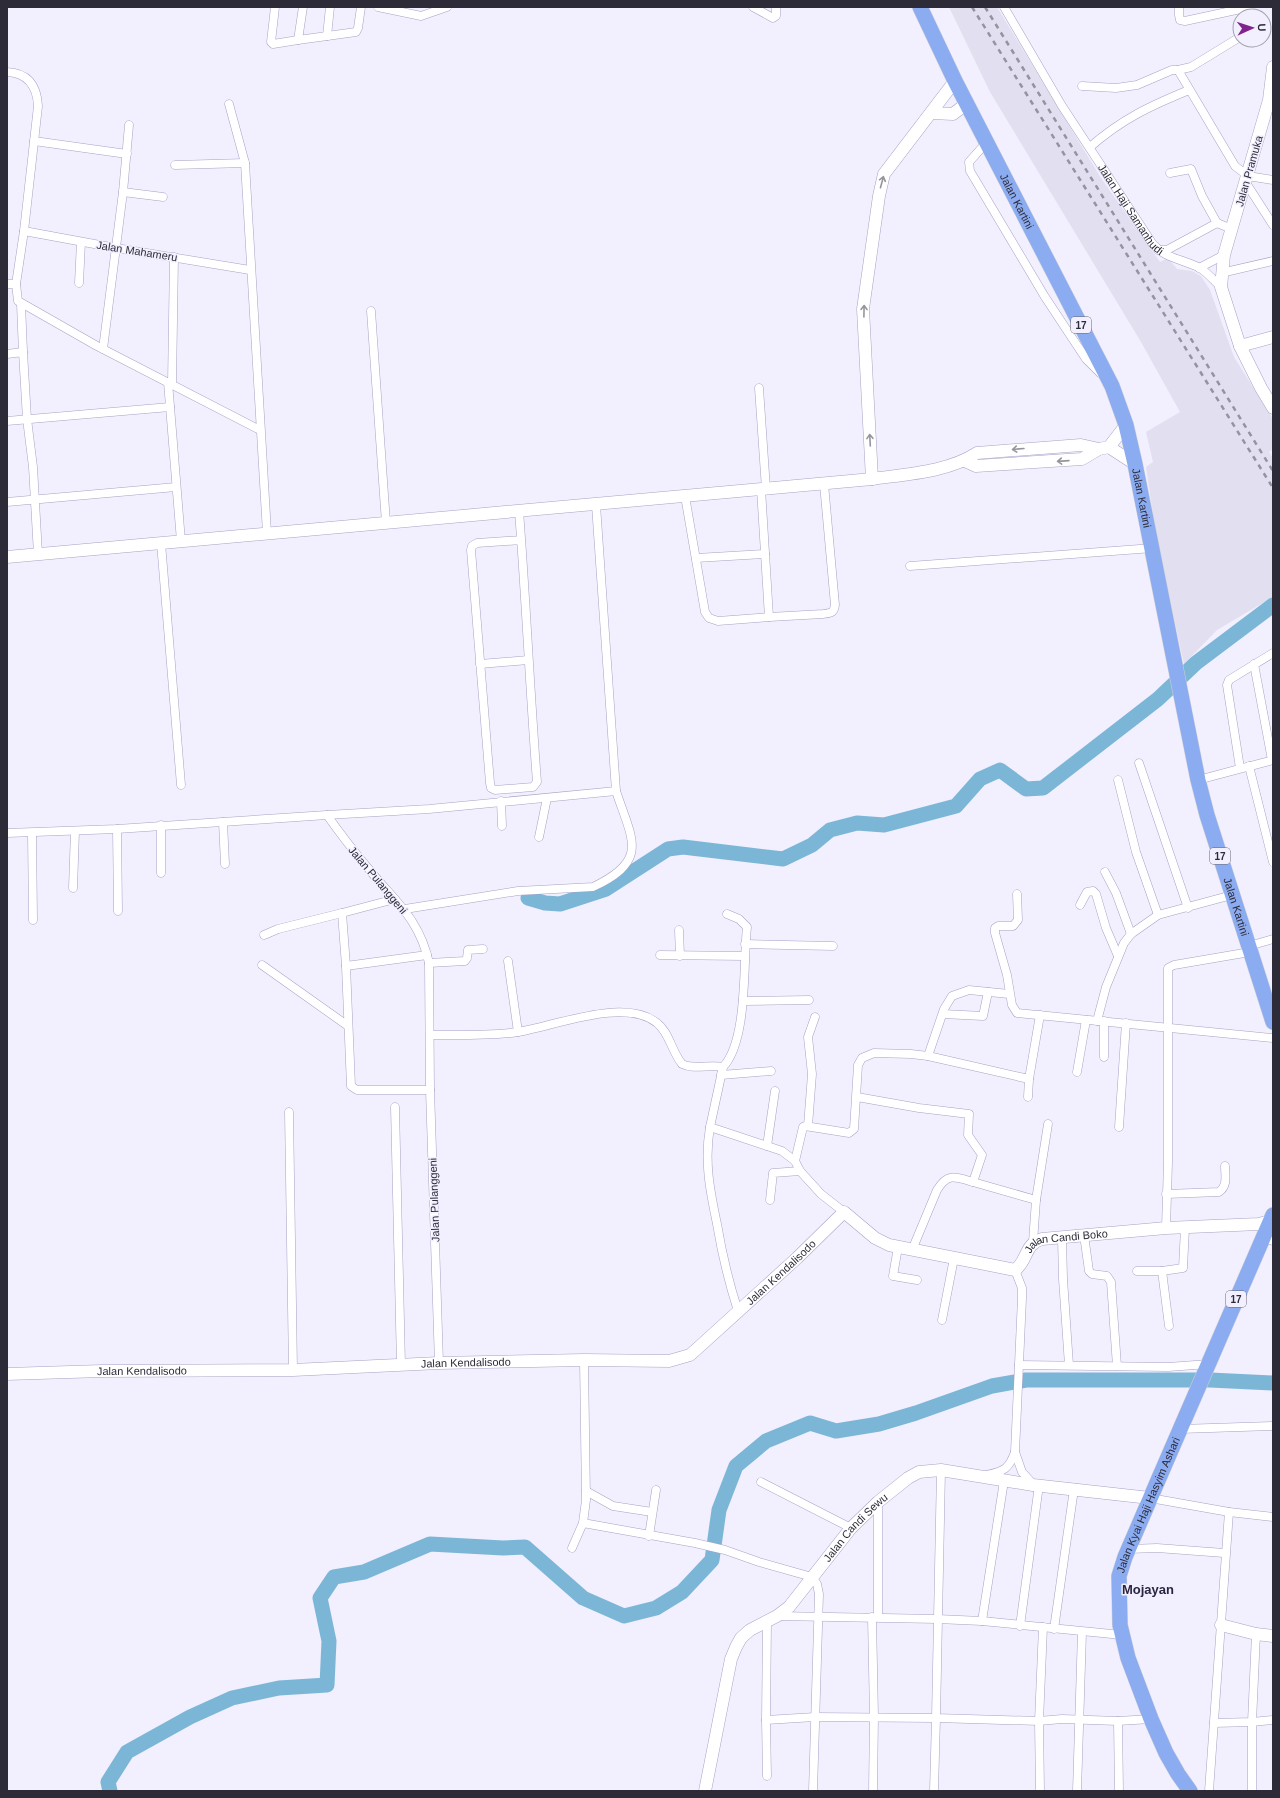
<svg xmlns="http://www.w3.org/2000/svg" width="1280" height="1798" font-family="Arial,sans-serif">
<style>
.built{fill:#e2dff1}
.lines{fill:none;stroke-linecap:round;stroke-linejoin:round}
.river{stroke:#7bb6d7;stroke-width:15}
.street-casing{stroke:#a8a2c4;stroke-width:9}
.secondary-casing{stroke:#a8a2c4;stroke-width:13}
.highway-casing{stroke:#d1d0d3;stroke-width:16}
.street{stroke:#fff;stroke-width:8}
.secondary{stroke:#fff;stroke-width:12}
.highway{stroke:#8bacf1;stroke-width:15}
.rail{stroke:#9693a1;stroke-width:2.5;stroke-dasharray:5 5;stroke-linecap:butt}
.oneway{stroke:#96959c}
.labels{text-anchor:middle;stroke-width:3;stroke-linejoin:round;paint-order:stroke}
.shield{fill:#f2effe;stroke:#696674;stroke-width:1}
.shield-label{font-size:10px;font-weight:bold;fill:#2e2b39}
.street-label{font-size:11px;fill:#2e2b39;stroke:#f2effe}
.quarter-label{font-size:13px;font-weight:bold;fill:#2c2541;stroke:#f2effe}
</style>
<rect width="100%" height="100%" fill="#f2effe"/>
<!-- built -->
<path class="built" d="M949 7H997L1101 178 1160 262 1168 258 1177 269 1192 271 1201 276 1210 290 1234 357 1273 419V449L1269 452 1273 458V597L1217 630 1184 664 1157 542 1146 467 1153 462 1146 432 1180 412 1141 342 990 92Z"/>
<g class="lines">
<!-- river -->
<g class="river">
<path d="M528 898 545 903 560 904 606 889 668 849 683 847 783 859 812 845 830 830 857 823 884 825 956 806 980 779 1000 770 1026 789 1043 788 1158 699 1196 663 1273 605"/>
<path d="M110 1791 108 1782 127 1752 190 1717 232 1698 279 1688 327 1685 329 1641 320 1598 334 1577 364 1572 430 1544 503 1548 525 1547 583 1598 624 1616 656 1608 682 1592 712 1560 719 1510 736 1466 766 1441 810 1423 836 1431 879 1424 916 1413 992 1386 1026 1380H1210L1273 1383"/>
</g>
<!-- street casing -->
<g class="street-casing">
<g id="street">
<path d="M275 7 271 42 273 44 298 40"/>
<path d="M303 7 298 40 356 32 358 28 361 7"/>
<path d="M378 7 421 16 447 7"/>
<path d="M753 7 773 18 776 16V7"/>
<path id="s1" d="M1004 7 1062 106 1152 243C1165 259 1183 259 1200 268 1208 273 1214 281 1221 287"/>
<path d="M1179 7V15L1180 20 1185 21 1250 7"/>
<path d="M327 36 330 7"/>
<path d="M1240 37 1191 67 1178 70 1235 166 1248 176 1273 180"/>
<path d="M7 72C28 73 37 86 38 106L24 231 16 284 18 301 97 346 260 430"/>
<path d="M1082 86 1116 88 1137 85 1172 70H1178"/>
<path d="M229 104 245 163 267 533"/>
<path d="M34 141 127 154"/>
<path d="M986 143 969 162 970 171 1045 297 1086 359 1100 373"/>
<path d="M1090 147C1122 119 1150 106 1189 90"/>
<path d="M175 165 245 163"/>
<path d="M1170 173 1191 169 1202 196 1217 223 1232 229"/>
<path d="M1246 183 1273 225"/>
<path d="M123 192 163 197"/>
<path d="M24 231 116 248 250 270"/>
<path d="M1158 250H1167L1217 223"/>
<path d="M1199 268 1224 255"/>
<path d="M1221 273 1273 261"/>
<path d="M79 283 81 242"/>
<path d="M7 284H16"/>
<path d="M21 304 23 352"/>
<path d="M371 311 386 523"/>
<path d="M103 349 123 192 129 125"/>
<path d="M7 354 23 352 27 419 33 467 38 554"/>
<path d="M168 382 181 541"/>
<path d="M172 384 174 257"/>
<path d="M759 388 766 489"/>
<path d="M7 421 170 407"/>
<path d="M685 496 705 612 709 618 718 621 769 617 761 489"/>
<path d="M7 502 176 487"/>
<path d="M519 511C526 601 530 692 537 782L533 787 495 790 491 788 490 783 471 550 472 546 477 543 521 540"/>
<path d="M161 543 181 785"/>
<path d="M696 558 765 554"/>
<path d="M910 566 1153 548"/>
<path d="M769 617 823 614C831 613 834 613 835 605L824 484"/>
<path d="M480 664 528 660"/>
<path d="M1254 664 1272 760"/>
<path d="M1139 763 1188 908"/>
<path d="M1249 766 1273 862"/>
<path d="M1240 768 1227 685 1229 680 1273 653"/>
<path d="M1118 780 1136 852 1158 915"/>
<path d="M1198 780 1273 760"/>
<path d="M501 801 502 826"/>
<path d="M327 815 429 809 616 791 596 505"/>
<path d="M223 822 225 864"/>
<path d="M117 829 118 911"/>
<path d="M7 833 117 829 327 815C341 835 356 854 372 873 398 904 420 921 429 963L430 1090 439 1363"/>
<path d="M32 833 33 920"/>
<path d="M539 837 547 798"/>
<path d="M1105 872 1116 893 1131 934"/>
<path d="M161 873V825"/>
<path d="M73 888 75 831"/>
<path d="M1017 894 1018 920 1013 926H998L995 928V933L1007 975 1012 1005 1017 1013 1273 1038"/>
<path d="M395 899 342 913 346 966 351 1086 357 1090H430"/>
<path d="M1080 905 1087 892 1093 891 1096 894 1106 928 1118 956"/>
<path d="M405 909 518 891 593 887C650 860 632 840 616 791"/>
<path d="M679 930 680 956"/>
<path d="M264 935 278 929 342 913"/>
<path d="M745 944 833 946"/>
<path d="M1249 946 1273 939"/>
<path d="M660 955 744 956"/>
<path d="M508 961 518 1032"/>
<path d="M429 963 465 961 467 958 468 950 483 949"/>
<path d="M262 965 348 1026"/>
<path d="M346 966 427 955"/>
<path d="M743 1001 809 1000"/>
<path d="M943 1014 983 1016 988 992"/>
<path d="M1097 1021 1106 987 1124 943 1131 934 1158 915 1232 895"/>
<path d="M430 1035C459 1035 489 1036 518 1032 555 1026 625 997 657 1023 669 1032 672 1052 682 1064 694 1070 710 1064 723 1067L710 1127 782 1151 795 1161 800 1171 821 1194 844 1212"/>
<path d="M928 1056 944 1009 952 996 969 990 1009 994"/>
<path d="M1104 1057V1021"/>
<path d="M723 1067C748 1041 743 963 747 927L739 919 727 914"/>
<path d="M1077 1072 1086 1020"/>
<path d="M721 1075 771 1071"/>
<path d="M857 1097 919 1108 969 1114 968 1135 982 1155 973 1182 1036 1200"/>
<path d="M1028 1097 1029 1079"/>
<path d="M395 1107 401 1365"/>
<path d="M289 1112 293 1370"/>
<path d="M808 1126 812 1074 808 1037 815 1017"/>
<path d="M710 1127C704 1161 710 1191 717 1224 722 1254 729 1283 738 1311"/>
<path d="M1119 1127 1126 1023"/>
<path d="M767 1146 775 1091"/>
<path d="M795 1161 803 1127 805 1126 849 1133 854 1129 858 1065 862 1058 874 1053 911 1054 928 1056 1029 1079 1040 1015"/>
<path d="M1166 1194 1219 1192C1228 1186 1225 1175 1225 1166"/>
<path d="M770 1200 773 1173 800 1171"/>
<path d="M1166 1228 1168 1162V968L1174 965 1250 952"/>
<path d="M1084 1235 1089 1271 1092 1274 1107 1276 1111 1282 1117 1366"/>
<path d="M1062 1238 1063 1279 1069 1365"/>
<path d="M1263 1238 1273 1241"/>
<path d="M1033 1242 1036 1200 1048 1124"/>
<path d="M898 1247 893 1276 917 1280"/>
<path d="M912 1250 937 1190C948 1172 956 1177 973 1182"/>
<path d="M1015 1270 1022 1288V1298L1015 1452 1022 1472 1033 1484"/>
<path d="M1137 1271H1162"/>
<path d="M942 1320 954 1258"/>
<path d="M1169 1326 1162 1271 1183 1268 1185 1228"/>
<path d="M1019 1365 1168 1367 1209 1364"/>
<path d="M1180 1429 1273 1426"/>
<path d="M941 1470 936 1718 1039 1721 1062 1719 1118 1721 1151 1719"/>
<path d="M987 1475C1004 1471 1009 1469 1015 1452"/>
<path d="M761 1482 851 1528"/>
<path d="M586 1491 613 1506 652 1512"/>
<path d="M1150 1498 1229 1512 1209 1791"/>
<path d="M878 1502V1617"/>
<path d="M1229 1512 1273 1517"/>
<path d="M583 1523 695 1543 725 1550 759 1562 812 1577 817 1584 819 1594 813 1791"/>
<path d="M649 1536 656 1490"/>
<path d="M572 1548 583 1523 586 1500 584 1360"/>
<path d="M1128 1549 1157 1548 1224 1553"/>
<path d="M777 1616 937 1619 982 1621 1122 1635"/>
<path d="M872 1617 874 1717 873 1791"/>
<path d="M982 1621 1004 1481"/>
<path d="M767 1622 766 1720 815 1717 936 1718 934 1791"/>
<path d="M1020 1626 1039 1485"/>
<path d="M1054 1629 1074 1489"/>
<path d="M766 1720 767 1776"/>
<path d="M1118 1721 1119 1791"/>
<path d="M1214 1723 1252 1722 1273 1720"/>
<path d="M1040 1791 1039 1721 1043 1627"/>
<path d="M1077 1791 1082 1632"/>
<path d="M1252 1791V1722L1256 1634"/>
</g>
</g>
<!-- secondary casing -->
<g class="secondary-casing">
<g id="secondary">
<path d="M1273 67 1269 100 1224 255 1221 287 1240 346 1261 388 1273 408"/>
<path d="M932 113 953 114 966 104"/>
<path d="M1240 346 1273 337"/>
<path d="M1109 447 1135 464"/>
<path d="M965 461 976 466 1082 459 1099 449 1109 447 1126 425"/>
<path d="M872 479 863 309 879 196 884 174 955 81"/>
<path d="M7 557 872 479C907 474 948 472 977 453L1081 445 1099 449"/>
<path id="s2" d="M7 1374 102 1371 293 1370 439 1363 584 1360 669 1361 690 1355 699 1347 797 1258 844 1212 875 1238 889 1245 1015 1270C1028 1261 1024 1244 1042 1239L1166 1228 1259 1224 1273 1220"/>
<path d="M1221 1625 1256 1634 1273 1636"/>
<path id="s3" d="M705 1791 731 1659 736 1647 741 1638 750 1630 777 1616 789 1607 851 1528 878 1502 908 1478 919 1472 941 1470 1033 1485 1150 1498"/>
</g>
</g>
<!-- highway casing -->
<g class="highway-casing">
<g id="highway">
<path id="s4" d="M920 7 955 81 1112 386 1126 425 1135 464 1198 780 1207 815 1273 1022"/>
<path id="s5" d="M1190 1791 1178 1774 1166 1753 1151 1719 1128 1658 1120 1625 1119 1576 1125 1557 1159 1478 1273 1215"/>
</g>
</g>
<!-- street -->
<use href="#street" class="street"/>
<!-- secondary -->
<use href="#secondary" class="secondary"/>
<!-- highway -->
<use href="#highway" class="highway"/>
<!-- rail -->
<g class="rail">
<path d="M972 7 1273 488"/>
<path d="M985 7 1273 471"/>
</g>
</g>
<!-- one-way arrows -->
<defs><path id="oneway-shaft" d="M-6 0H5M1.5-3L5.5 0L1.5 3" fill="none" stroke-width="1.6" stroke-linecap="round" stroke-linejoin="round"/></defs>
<g class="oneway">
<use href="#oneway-shaft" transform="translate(882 182) rotate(-75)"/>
<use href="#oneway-shaft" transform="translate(864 311) rotate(-89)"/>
<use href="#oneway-shaft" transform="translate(870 440) rotate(-93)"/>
<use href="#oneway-shaft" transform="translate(1018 449) rotate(175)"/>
<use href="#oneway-shaft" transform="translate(1063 461) rotate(176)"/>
</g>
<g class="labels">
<!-- shield labels -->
<g class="shield">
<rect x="1071" y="317" width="20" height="16" rx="3"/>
<rect x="1210" y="848" width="20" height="16" rx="3"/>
<rect x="1226" y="1291" width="20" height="16" rx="3"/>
</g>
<g class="shield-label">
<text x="1081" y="329">17</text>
<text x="1220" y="860">17</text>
<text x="1236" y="1303">17</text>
</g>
<!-- street labels -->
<g class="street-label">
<text transform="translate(1249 171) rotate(-74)" y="4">Jalan Pramuka</text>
<text dy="4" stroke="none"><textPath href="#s4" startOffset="217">Jalan Kartini</textPath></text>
<text dy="4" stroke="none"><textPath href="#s1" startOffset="239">Jalan Haji Samanhudi</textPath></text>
<text transform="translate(137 251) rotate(9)" y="4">Jalan Mahameru</text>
<text dy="4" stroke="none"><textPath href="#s4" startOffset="541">Jalan Kartini</textPath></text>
<text transform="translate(378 880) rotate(50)" y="4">Jalan Pulanggeni</text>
<text dy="4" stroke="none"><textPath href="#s4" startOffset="961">Jalan Kartini</textPath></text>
<text transform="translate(434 1200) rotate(-92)" y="4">Jalan Pulanggeni</text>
<text dy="4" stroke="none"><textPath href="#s2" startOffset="1144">Jalan Candi Boko</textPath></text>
<text dy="4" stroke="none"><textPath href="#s2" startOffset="807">Jalan Kendalisodo</textPath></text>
<text dy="4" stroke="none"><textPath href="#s2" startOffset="459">Jalan Kendalisodo</textPath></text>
<text dy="4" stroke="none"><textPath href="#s2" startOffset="135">Jalan Kendalisodo</textPath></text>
<text dy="4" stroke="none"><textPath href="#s5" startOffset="307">Jalan Kyai Haji Hasyim Ashari</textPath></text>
<text dy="4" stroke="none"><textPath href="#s3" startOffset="319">Jalan Candi Sewu</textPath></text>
</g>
<!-- quarter labels -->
<g class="quarter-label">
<text x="1148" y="1594">Mojayan</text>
</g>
</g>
<!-- border -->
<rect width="1280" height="1798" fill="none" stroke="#2e2b39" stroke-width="16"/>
<!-- north arrow -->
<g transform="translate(1252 28) rotate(87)"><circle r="19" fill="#f2effe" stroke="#a4a1af"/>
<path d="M0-3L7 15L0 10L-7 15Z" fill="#82228d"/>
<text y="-6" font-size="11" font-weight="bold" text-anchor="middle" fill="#2e2b39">U</text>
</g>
</svg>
